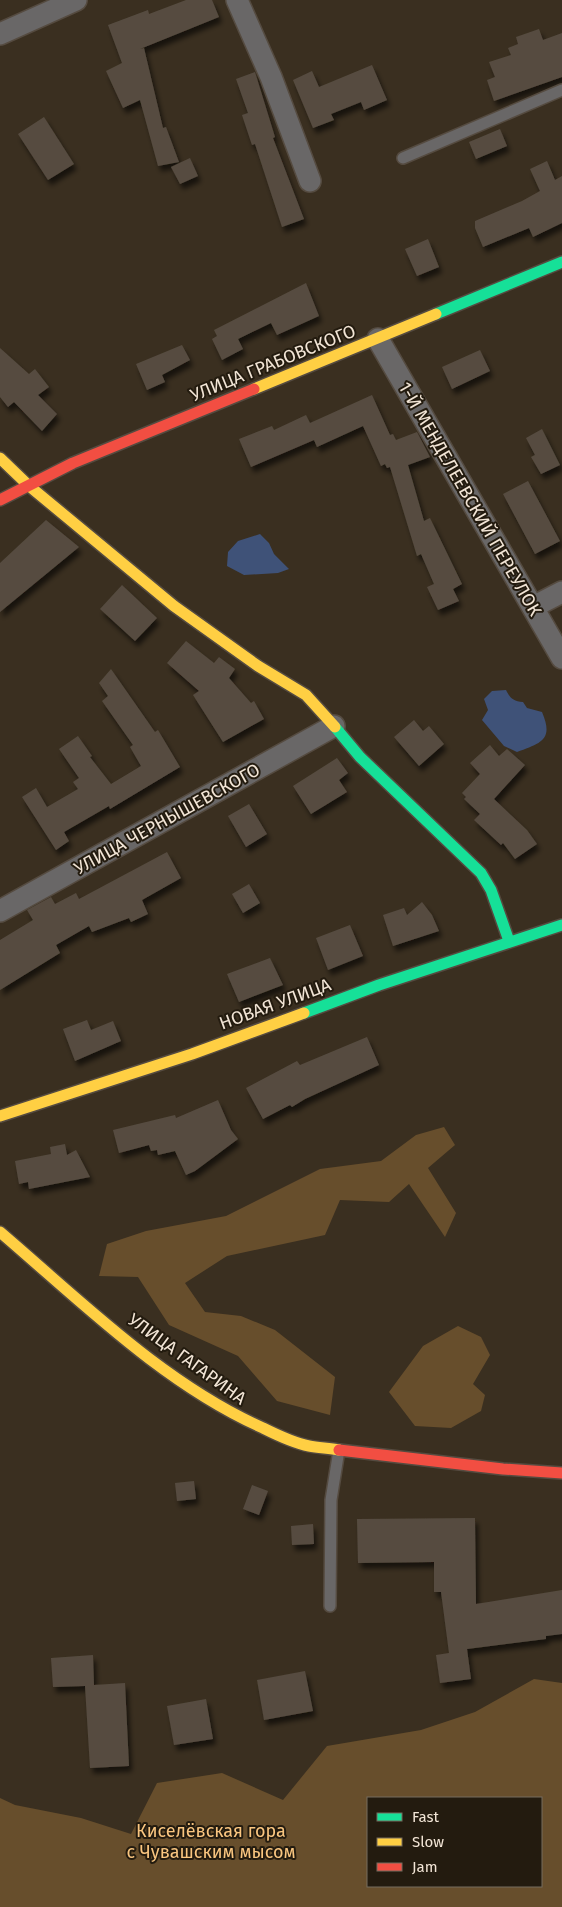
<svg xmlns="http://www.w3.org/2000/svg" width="562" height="1907" font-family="'Fira Sans',sans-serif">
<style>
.green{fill:#674e2c;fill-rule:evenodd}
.water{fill:#3f5278}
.building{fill:#564c40;filter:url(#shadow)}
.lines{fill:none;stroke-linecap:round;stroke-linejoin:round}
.lane-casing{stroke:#554b40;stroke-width:14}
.street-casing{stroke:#554b40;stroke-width:24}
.fast-casing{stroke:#554b40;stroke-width:14}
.slow-casing{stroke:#554b40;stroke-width:14}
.jam-casing{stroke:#554b40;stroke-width:14}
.lane{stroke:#696767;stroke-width:11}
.street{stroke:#696767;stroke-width:21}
.fast{stroke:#16e098;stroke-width:11}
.slow{stroke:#ffcf43;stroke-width:11}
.jam{stroke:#f24e42;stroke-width:11}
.labels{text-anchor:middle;stroke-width:4;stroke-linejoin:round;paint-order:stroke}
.street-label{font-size:18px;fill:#f2e5d6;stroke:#231b0f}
.park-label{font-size:18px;fill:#fac680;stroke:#231b0f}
</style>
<defs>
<filter id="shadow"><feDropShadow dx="3" dy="5.5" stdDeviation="2.5" flood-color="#0009"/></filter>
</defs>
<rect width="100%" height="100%" fill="#3a2f20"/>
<!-- green -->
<g class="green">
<path d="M444 1127 455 1145 428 1168 456 1213 445 1237 409 1184 389 1202 340 1200 325 1235 227 1256 185 1283 205 1312 241 1316 275 1330 335 1377 330 1415 277 1401 238 1356 169 1325 138 1277 99 1276 107 1244 146 1231 226 1216 320 1169 381 1161 416 1135Z"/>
<path d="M458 1326 481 1337 490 1355 473 1384 485 1395 481 1411 451 1428 415 1426 389 1392 423 1346Z"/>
<path d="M534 1679 562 1683V1907H0V1798L15 1805 81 1818 131 1834 157 1783 222 1773 283 1800 327 1746 421 1730 475 1712ZM368 1798H541V1886H368Z"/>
</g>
<!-- water -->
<g class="water">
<path d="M260 534 269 543 274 554 289 569 278 573 244 575 227 566 228 552 238 541Z"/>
<path d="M506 690C510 698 513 701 523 702L527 708 542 712C554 740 541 743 517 752L504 746 482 720 488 710 484 699 492 691Z"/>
</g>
<!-- building -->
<g class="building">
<path d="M186 0H212L219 17 140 49 144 48 163 128 166 127 179 162 158 166 140 100 123 108 106 71 122 63 108 25 148 10 149 14Z"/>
<path d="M539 29 543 40 562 33V77L494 101 487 80 495 77 489 62 511 55 508 48 518 44 516 37Z"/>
<path d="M372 65 387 100 364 110 361 102 331 114 334 120 313 128 293 80 312 71 319 87Z"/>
<path d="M255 72 275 137 273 138 304 219 282 227 255 144 252 145 242 115 248 113 236 79Z"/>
<path d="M44 117 74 164 48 180 18 134Z"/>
<path d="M500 129 507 146 476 159 469 142Z"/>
<path d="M190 158 198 176 180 184 171 167Z"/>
<path d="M547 161 555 180 562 176V223L533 237 529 228 483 247 475 228V221L522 201 540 191 530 169Z"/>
<path d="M428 239 439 267 417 276 405 249Z"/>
<path d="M306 283 319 316 277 335 271 323 238 339 243 349 222 360 212 339 217 336 214 330Z"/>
<path d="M182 345 190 360 162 375 165 382 147 390 136 364Z"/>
<path d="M0 348 29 374 35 369 49 387 38 395 57 414 42 431 14 402 8 407 0 397Z"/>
<path d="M480 350 490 371 452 389 442 367Z"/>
<path d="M372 395 390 435 393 434 396 440 417 432 430 457 408 465 424 521 430 518 462 584 453 589 459 601 438 610 427 587 434 584 421 554 417 556 390 467 387 468 385 464 381 466 363 426 317 447 314 440 251 467 239 439 272 426 274 430 306 415 310 423Z"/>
<path d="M542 429 560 465 541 474 531 457 535 455 526 438Z"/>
<path d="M528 481 560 541 535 554 503 494Z"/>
<path d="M46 520 79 547 0 612V563Z"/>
<path d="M122 585 157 618 135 641 100 609Z"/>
<path d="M186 641 214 663 219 657 235 669 229 678 251 703 254 701 264 719 223 742 193 695 199 691 167 663Z"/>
<path d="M111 669 155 732 158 730 180 767 110 809 109 806 64 832 69 841 56 850 22 797 36 788 47 807 78 789 73 782 79 778 59 749 78 736 92 756 90 757 111 784 141 766 130 747 133 745 102 701 108 696 99 683Z"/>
<path d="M414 720 423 731 429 726 444 744 419 766 394 737Z"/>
<path d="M490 745 499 756 507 749 525 765 494 799 527 830 537 844 515 859 503 843 501 845 474 820 480 814 464 799 466 797 462 793 480 774 470 763Z"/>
<path d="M337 758 348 773 339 780 347 792 311 814 293 786Z"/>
<path d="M249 804 267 834 246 847 228 816Z"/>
<path d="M167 852 181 878 142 900 148 914 131 922 129 918 92 932 89 926 56 945 60 953 0 990V940L33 920 27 910 51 897 55 904 76 893 79 899Z"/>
<path d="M249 884 260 903 243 913 232 894Z"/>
<path d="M422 902 432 915 439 931 393 946 383 915 404 908 407 915Z"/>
<path d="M350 925 363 956 328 970 316 938Z"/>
<path d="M270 958 283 985 239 1002 227 974Z"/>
<path d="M87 1020 91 1030 113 1021 121 1041 75 1061 63 1029Z"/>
<path d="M367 1037 379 1065 305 1099 292 1107 290 1105 263 1119 246 1088 297 1061 300 1065Z"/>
<path d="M218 1100 231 1130 238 1139 195 1171 186 1175 175 1151 158 1155 157 1150 151 1151 149 1145 119 1153 113 1130 175 1115 176 1118Z"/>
<path d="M65 1144 67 1155 76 1150 90 1177 29 1189 28 1182 19 1184 15 1161 51 1154 50 1147Z"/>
<path d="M194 1481 196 1499 177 1501 175 1483Z"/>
<path d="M252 1485 268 1491 259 1515 243 1509Z"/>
<path d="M475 1518 476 1604 562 1590V1634L546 1636V1639L467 1649 471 1679 440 1683 436 1655 449 1653 441 1592H434V1562L358 1563 357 1519Z"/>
<path d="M313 1524 314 1544 292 1545 291 1526Z"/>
<path d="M93 1655 94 1685 125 1683 129 1766 90 1768 85 1686 53 1687 51 1658Z"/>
<path d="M305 1671 313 1711 264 1720 257 1680Z"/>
<path d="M206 1699 213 1739 174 1745 167 1706Z"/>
</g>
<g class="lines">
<!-- lane casing -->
<g class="lane-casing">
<g id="lane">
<path d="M403 158 562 90"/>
<path d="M330 1606 331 1500 339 1450"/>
</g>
</g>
<!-- street casing -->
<g class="street-casing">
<g id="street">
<path d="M237 0 271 77 310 181"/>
<path d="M0 34 76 0"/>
<path d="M378 339 562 658"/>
<path d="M533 607 562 592"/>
<path d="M0 911 334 726"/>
</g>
</g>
<!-- fast casing -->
<g class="fast-casing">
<g id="fast">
<path d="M436 314 562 262"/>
<path d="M335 727 360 757 481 873 491 890 509 941"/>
<path d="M304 1013 379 985 562 925"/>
</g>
</g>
<!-- slow casing -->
<g class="slow-casing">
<g id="slow">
<path d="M254 389 436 314"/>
<path d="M0 458 28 485 174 606 258 666 306 695 335 727"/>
<path d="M0 1116 192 1054 304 1013"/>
<path d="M0 1232C82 1302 164 1384 263 1428 277 1435 294 1443 309 1446 319 1448 329 1448 339 1450"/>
</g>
</g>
<!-- jam casing -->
<g class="jam-casing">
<g id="jam">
<path d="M0 500 73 463 254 389"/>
<path d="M339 1450 503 1469 562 1473"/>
</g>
</g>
<!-- lane -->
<use href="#lane" class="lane"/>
<!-- street -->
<use href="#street" class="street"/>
<!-- fast -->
<use href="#fast" class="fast"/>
<!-- slow -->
<use href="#slow" class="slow"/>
<!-- jam -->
<use href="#jam" class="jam"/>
</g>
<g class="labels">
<!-- street labels -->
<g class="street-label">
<text transform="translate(273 363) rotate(-22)" y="6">УЛИЦА ГРАБОВСКОГО</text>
<text transform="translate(470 499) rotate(60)" y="6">1-Й МЕНДЕЛЕЕВСКИЙ ПЕРЕУЛОК</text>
<text transform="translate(167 819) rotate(-29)" y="6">УЛИЦА ЧЕРНЫШЕВСКОГО</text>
<text transform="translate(275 1004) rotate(-20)" y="6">НОВАЯ УЛИЦА</text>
<text transform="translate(187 1359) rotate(36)" y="6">УЛИЦА ГАГАРИНА</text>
</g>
<!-- park labels -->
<g class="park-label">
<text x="211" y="1837">Киселёвская гора<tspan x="211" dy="21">с Чувашским мысом</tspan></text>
</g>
</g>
<!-- legend -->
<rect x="367" y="1797" width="175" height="90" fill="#231b0f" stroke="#766c5f"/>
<rect x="377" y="1813" width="25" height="8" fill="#16e098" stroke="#766c5f"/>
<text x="412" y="1822" font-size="15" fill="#f2e5d6">Fast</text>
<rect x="377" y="1838" width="25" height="8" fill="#ffcf43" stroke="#766c5f"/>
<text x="412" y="1847" font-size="15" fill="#f2e5d6">Slow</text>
<rect x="377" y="1863" width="25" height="8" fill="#f24e42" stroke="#766c5f"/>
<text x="412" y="1872" font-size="15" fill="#f2e5d6">Jam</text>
</svg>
